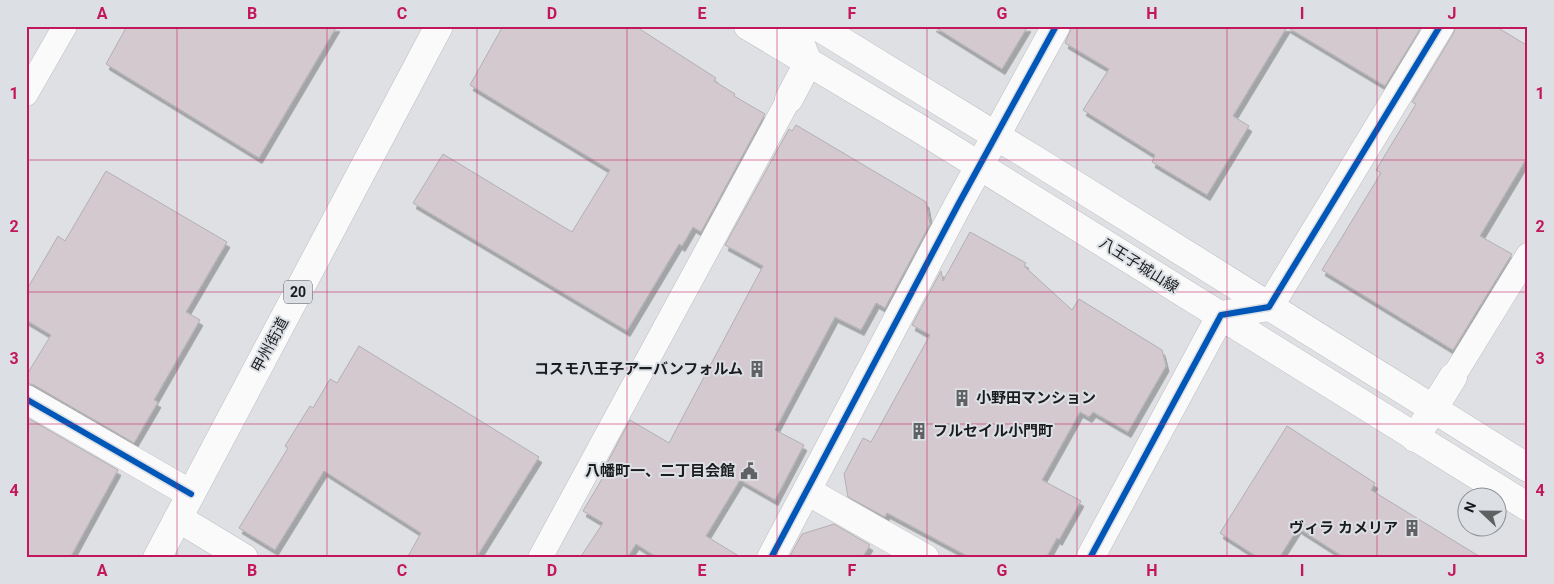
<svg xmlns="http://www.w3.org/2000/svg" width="1554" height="584" font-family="Roboto,'Noto Sans JP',sans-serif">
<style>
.building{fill:#d4c9ce;stroke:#b1b0b2;filter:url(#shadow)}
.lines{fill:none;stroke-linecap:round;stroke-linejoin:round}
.lane-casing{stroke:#bdbec1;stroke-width:25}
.street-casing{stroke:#bdbec1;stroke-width:29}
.secondary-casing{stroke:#bdbec1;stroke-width:29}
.highway-casing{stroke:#bdbec1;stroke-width:29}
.lane{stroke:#fafafb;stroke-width:24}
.street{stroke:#fafafb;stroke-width:28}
.secondary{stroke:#fafafb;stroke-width:28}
.highway{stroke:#fafafb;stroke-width:28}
.cycleway-casing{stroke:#dce0e5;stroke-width:9}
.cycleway{stroke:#0057b8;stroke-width:6}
.grid{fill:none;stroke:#c2185b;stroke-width:1;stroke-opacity:0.55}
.labels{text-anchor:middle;stroke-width:4;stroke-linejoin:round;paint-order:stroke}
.shield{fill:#dce0e5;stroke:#54575a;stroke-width:1}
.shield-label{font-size:14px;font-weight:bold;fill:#1a1c1e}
.street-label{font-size:15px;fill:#1a1c1e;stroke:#dce0e5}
.poi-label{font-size:15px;font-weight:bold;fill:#1a1c1e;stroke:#dce0e5;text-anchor:end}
.neatline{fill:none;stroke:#c2185b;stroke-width:2}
.grid-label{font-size:16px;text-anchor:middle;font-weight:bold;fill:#c2185b}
</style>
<defs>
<filter id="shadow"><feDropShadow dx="3" dy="5.5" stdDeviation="0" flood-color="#0004"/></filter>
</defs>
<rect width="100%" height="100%" fill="#dee0e3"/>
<!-- building -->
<g class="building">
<path d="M127 26H337L259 158 106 64Z"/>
<path d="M503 26H635L716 78 714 81 735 94 734 96 765 114 701 232 693 227 682 246 679 244 627 331 413 203 443 154 572 232 610 170 470 85Z"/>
<path d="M933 26H1028L1002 69Z"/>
<path d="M1072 26H1422L1385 86 1287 27 1233 116 1249 126 1207 195 1152 162 1155 155 1083 110 1109 69 1065 43Z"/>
<path d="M1456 26H1495L1528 46V156L1480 236 1512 254 1453 350 1322 270 1381 173 1376 170 1416 104 1412 102 1453 34Z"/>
<path d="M796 125 926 202 930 224 885 308 876 303 861 330 835 317 775 430 804 445 775 500 740 480 706 536 742 558H658L636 544 627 558H580L603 523 583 511 608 469 605 467 630 420 669 443 763 266 725 245 789 129 792 131Z"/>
<path d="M106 171 227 242 186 312 200 320 154 400 158 402 134 443 34 385 26 383V376L51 335 26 320V291L58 236 65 241Z"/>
<path d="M970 232 1026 263 1024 266 1072 310 1079 299 1162 350 1166 366 1128 432 1093 412 1089 417 1080 412 1042 480 1081 501 1059 540 1057 538 1046 558H971L887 513 885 517 848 497 844 474 863 438 871 442 930 335 912 325 941 271 943 281Z"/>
<path d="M359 346 539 457 476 558H407L421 533 324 471 275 550 239 528 288 448 285 446 310 406 313 408 330 379 337 383Z"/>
<path d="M26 417 118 470 70 558H26Z"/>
<path d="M1287 426 1375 483 1371 490 1482 558H1345L1298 528 1279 558H1259L1220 533Z"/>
<path d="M834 524 870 545 862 558H789L802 534Z"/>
</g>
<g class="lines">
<!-- lane casing -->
<g class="lane-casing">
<g id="lane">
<path d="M26 94 65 26"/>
<path d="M1453 377 1528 255"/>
<path d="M540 558 789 99"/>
</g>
</g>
<!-- street casing -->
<g class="street-casing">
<g id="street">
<path d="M789 99 808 63 794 26"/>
<path d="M26 399 191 494"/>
<path d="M1415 438 1453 377"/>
<path d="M807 491 925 558"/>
<path d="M178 518 244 558"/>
<path d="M771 558 959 203 1056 26"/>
<path d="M1090 558 1221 315 1269 307 1440 26"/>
</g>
</g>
<!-- secondary casing -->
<g class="secondary-casing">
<g id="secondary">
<path d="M748 26 917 127 1528 507"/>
<path d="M817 26 1037 161 1528 468"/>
</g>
</g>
<!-- highway casing -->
<g class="highway-casing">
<path id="highway" d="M157 558 439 26"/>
</g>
<!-- lane -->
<use href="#lane" class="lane"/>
<!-- street -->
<use href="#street" class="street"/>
<!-- secondary -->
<use href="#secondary" class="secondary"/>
<!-- highway -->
<use href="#highway" class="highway"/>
<!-- cycleway casing -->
<g class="cycleway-casing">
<g id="cycleway">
<path d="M26 399 191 494"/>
<path d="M771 558 959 203 1056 26"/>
<path d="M1090 558 1221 315 1269 307 1440 26"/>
</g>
</g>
<!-- cycleway -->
<use href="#cycleway" class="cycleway"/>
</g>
<!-- grid -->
<path class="grid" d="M177 26V558M327 26V558M477 26V558M627 26V558M777 26V558M927 26V558M1077 26V558M1227 26V558M1377 26V558M26 160H1528M26 292H1528M26 424H1528"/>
<!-- icons -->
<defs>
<g id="building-bare" transform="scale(1.35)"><path d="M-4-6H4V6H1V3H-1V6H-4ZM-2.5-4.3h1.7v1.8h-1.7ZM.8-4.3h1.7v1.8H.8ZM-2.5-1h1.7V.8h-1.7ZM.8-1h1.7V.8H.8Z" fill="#5f6163" stroke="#dce0e5" stroke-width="2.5" paint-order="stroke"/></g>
<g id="civic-bare" transform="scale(1.35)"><path d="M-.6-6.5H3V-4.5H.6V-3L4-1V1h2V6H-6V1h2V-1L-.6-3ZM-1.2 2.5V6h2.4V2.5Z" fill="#5f6163" stroke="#dce0e5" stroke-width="2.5" paint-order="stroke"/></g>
</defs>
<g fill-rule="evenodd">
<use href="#building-bare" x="757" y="369"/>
<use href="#building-bare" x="962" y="398"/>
<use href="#building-bare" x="919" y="431"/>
<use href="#civic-bare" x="749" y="471"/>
<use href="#building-bare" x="1412" y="528"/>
</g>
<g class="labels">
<!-- shield labels -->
<rect class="shield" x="284" y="280.5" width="28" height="23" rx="4"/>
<g class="shield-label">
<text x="298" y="297">20</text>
</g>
<!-- street labels -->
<g class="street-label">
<text transform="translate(1139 265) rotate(32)" y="5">八王子城山線</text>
<text transform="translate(270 345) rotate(-62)" y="5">甲州街道</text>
</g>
<!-- poi labels -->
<g class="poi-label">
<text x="743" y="374">コスモ八王子アーバンフォルム</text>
<text x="976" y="403" text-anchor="start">小野田マンション</text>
<text x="933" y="436" text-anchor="start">フルセイル小門町</text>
<text x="735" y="476">八幡町一、二丁目会館</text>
<text x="1398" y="533">ヴィラ カメリア</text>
</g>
</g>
<!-- border -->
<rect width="1554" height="584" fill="none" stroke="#dce0e5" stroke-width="55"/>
<!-- north arrow -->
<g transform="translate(1482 512) rotate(292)"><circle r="24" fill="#dce0e5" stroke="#8e9295"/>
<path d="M0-4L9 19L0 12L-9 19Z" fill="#5f6163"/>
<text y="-8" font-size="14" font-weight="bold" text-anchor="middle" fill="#1a1c1e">N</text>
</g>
<rect x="28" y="28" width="1498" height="528" class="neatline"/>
<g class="grid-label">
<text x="102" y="19">A</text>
<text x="252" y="19">B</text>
<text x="402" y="19">C</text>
<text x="552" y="19">D</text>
<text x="702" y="19">E</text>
<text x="852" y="19">F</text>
<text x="1002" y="19">G</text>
<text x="1152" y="19">H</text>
<text x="1302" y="19">I</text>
<text x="1452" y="19">J</text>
<text x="14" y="99">1</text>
<text x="1540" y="99">1</text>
<text x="14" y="232">2</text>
<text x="1540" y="232">2</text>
<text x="14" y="364">3</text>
<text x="1540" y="364">3</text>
<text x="14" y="496">4</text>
<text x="1540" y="496">4</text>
<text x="102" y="576">A</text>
<text x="252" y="576">B</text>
<text x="402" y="576">C</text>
<text x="552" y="576">D</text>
<text x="702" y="576">E</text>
<text x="852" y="576">F</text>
<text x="1002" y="576">G</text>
<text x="1152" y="576">H</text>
<text x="1302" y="576">I</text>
<text x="1452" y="576">J</text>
</g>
</svg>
